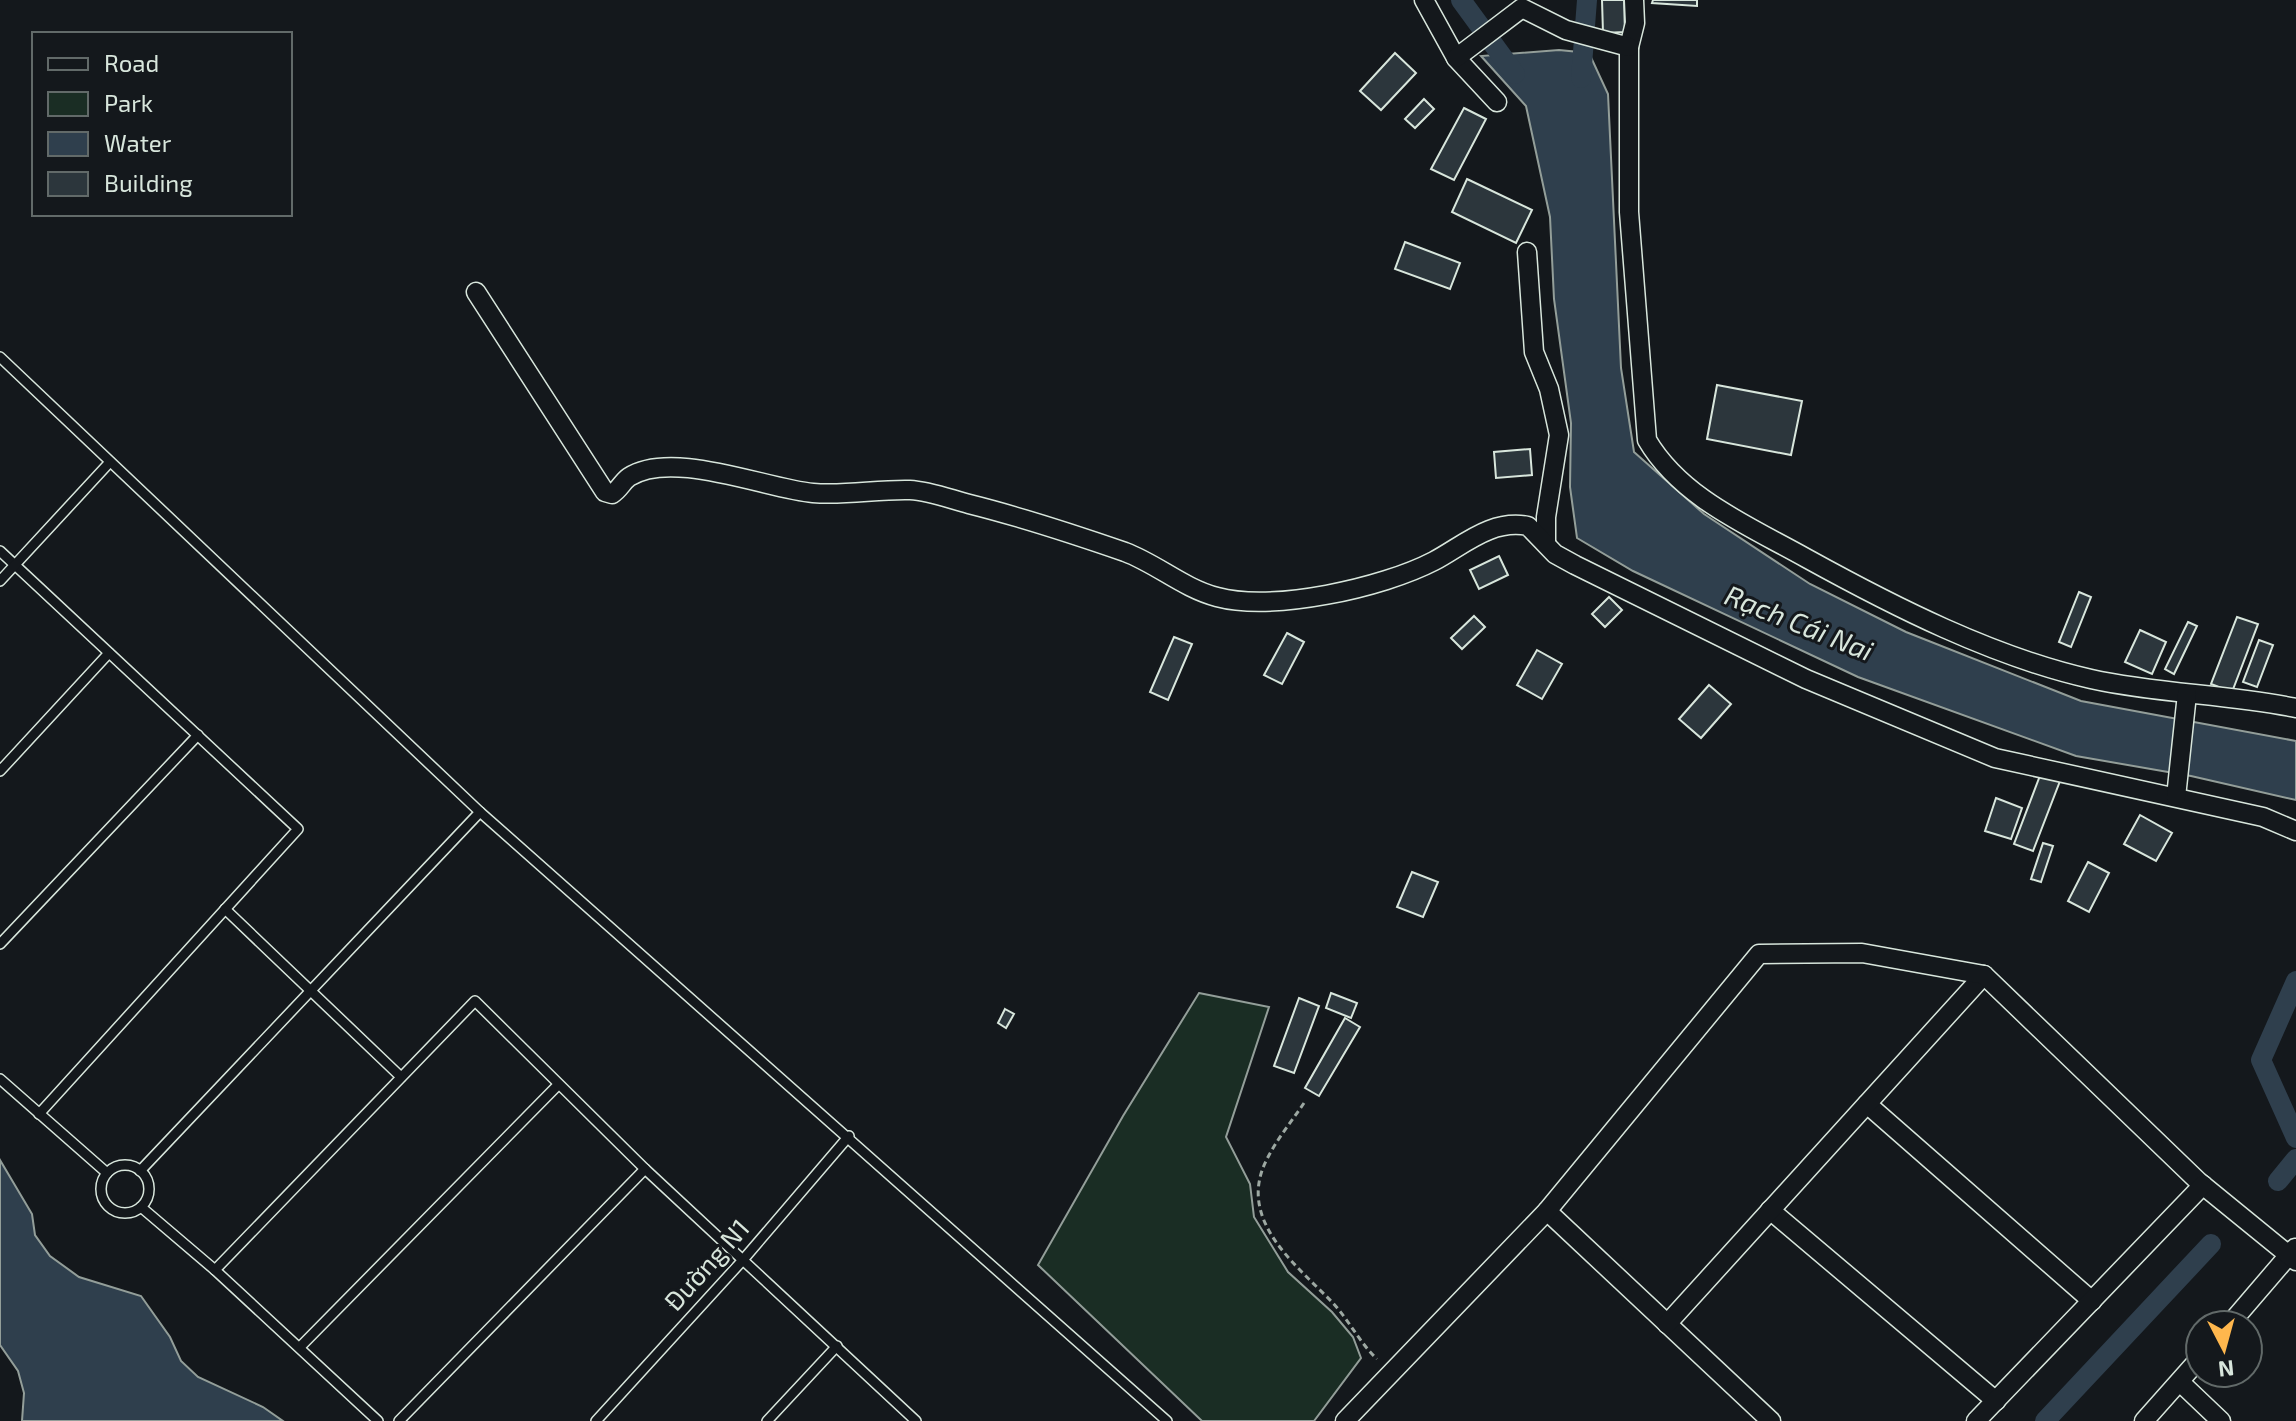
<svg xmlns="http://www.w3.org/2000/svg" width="2296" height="1421" font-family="'Exo 2',sans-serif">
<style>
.green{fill:#1a2d24;stroke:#939e99;stroke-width:2}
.water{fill:#2f3f4d;stroke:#939e99;stroke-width:2}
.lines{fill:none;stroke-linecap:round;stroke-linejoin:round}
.canal{stroke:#2f3f4d;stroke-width:20}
.building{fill:#2c363c;stroke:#d8e6dc;stroke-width:2}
.service-casing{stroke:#d8e6dc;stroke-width:12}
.minor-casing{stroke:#d8e6dc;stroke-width:21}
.path{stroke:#9da8a2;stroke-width:3;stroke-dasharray:6 4;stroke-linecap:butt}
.service{stroke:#14181c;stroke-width:9}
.minor{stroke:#14181c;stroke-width:18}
.labels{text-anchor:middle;stroke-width:6;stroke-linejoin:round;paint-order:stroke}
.street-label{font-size:26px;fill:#d8e6dc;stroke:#14181c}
.water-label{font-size:28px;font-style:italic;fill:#d8e6dc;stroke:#14181c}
</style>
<rect width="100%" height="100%" fill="#14181c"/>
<!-- green -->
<path class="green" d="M1199 993 1269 1007 1226 1137 1250 1184 1254 1217 1288 1272 1332 1312 1353 1337 1361 1358 1314 1421H1202L1038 1265 1123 1116Z"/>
<!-- water -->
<g class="water">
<path d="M1559 50 1589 53 1608 94 1621 368 1634 452 1704 514 1810 584 1906 632 2081 701 2296 741V800L2191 776 2076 756 1858 677 1633 571 1577 538 1570 487 1571 423 1554 299 1550 217 1526 106 1481 56Z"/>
<path d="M0 1160 32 1214 35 1235 50 1256 79 1277 141 1296 170 1337 181 1361 198 1377 263 1407 283 1421H22L24 1393 18 1371 0 1345Z"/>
</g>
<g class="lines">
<!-- canal -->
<g class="canal">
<path d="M1461 0 1515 74"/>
<path d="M1581 78 1587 0"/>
<path d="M2296 981 2261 1060 2296 1138"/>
<path d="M2278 1181 2296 1159"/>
<path d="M2045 1421 2211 1244"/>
</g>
</g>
<!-- building -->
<g class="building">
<path d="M1602 0H1624L1625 32 1603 33Z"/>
<path d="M1653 0H1697V6L1652 3Z"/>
<path d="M1395 53 1416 73 1381 110 1360 91Z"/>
<path d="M1424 99 1434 109 1415 128 1405 119Z"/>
<path d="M1464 108 1486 119 1454 180 1431 169Z"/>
<path d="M1467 179 1532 210 1516 243 1452 212Z"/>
<path d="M1405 242 1460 263 1450 289 1395 269Z"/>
<path d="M1717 385 1802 401 1791 455 1707 439Z"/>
<path d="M1530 449 1532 475 1496 478 1494 452Z"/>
<path d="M1499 556 1508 575 1479 589 1470 570Z"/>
<path d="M2079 592 2091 597 2071 647 2059 642Z"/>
<path d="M1609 597 1622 610 1605 627 1592 614Z"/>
<path d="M1474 616 1485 627 1462 649 1451 638Z"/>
<path d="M2237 617 2258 624 2232 692 2211 684Z"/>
<path d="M2188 622 2197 626 2174 674 2165 669Z"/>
<path d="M2140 630 2166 642 2152 674 2125 662Z"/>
<path d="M1287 633 1304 642 1282 684 1264 675Z"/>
<path d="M1174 637 1192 644 1168 700 1150 692Z"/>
<path d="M2259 640 2273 645 2257 687 2243 682Z"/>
<path d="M1537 650 1562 664 1542 699 1517 685Z"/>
<path d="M1709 685 1731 704 1701 738 1679 719Z"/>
<path d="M2041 773 2060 781 2033 851 2014 844Z"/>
<path d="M1996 798 2022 808 2011 839 1985 831Z"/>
<path d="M2140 815 2172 833 2156 861 2124 844Z"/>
<path d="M2043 843 2053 846 2041 882 2031 879Z"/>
<path d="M2088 862 2109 873 2089 912 2068 901Z"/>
<path d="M1412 872 1438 882 1423 917 1397 907Z"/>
<path d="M1331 993 1357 1003 1351 1018 1326 1008Z"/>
<path d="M1299 998 1319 1006 1294 1073 1274 1066Z"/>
<path d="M1005 1009 1014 1014 1006 1028 998 1023Z"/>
<path d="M1345 1018 1360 1027 1319 1096 1305 1088Z"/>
</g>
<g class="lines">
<!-- service casing -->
<g class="service-casing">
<g id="service">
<path d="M0 357 480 812 1167 1421"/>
<path d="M0 551 298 829 39 1114"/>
<path d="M0 581 110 462"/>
<path d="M0 771 109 653"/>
<path d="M225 909 401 1077"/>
<path d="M0 944 198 735"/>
<path d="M0 1079 107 1173"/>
<circle cx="125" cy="1189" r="24"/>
<path d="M140 1171 480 812"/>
<path d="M141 1207 215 1270"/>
<path d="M300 1347 557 1086"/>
<path d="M378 1421 215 1270 475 1001 645 1169 916 1421"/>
<path d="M399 1421 645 1169"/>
<path d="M596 1421 742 1261 849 1136"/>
<path d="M767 1421 837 1346"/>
</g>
</g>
<!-- minor casing -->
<g class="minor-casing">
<g id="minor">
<path d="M1424 0 1456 58 1497 102"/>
<path d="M1634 0 1635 23 1629 47V212L1647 440C1681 498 1749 526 1806 558 1893 606 1993 657 2091 679 2158 694 2229 694 2296 708"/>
<path d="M1456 58 1522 8 1566 30 1629 47"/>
<path d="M1527 252 1534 352 1549 389 1559 435 1546 517V542"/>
<path d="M476 292 605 492 612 494C620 489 622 482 629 477 672 449 767 489 813 493 845 496 878 489 910 490 929 491 950 499 969 504 1021 517 1073 534 1125 552 1157 564 1183 588 1217 597 1273 612 1382 588 1434 561 1464 545 1491 519 1528 526L1555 554 1575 565 1806 679 1995 758 2263 817 2296 831"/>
<path d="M2176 797 2187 694"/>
<path d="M1867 1104 2092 1301"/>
<path d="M1770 1210 1996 1401"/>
<path d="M1547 1211 1771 1421"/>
<path d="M1667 1324 1984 975"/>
<path d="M2229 1325 2295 1248"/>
<path d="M2180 1382 2221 1421"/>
<path d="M1345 1421 1547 1211 1759 954 1862 953 1984 975 2199 1182 2296 1261"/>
<path d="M1976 1421 2203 1185"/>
<path d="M2144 1421 2200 1358"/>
</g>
</g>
<!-- path -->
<path class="path" d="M1304 1103C1292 1121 1277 1139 1267 1159 1236 1219 1294 1263 1332 1302 1349 1320 1359 1342 1377 1359"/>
<!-- service -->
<use href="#service" class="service"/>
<!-- minor -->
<use href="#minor" class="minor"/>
</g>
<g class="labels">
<!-- street labels -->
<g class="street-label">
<text transform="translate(707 1265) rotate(-48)" y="9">Đường N1</text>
</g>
<!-- water labels -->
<g class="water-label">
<text transform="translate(1799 623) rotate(22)" y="10">Rạch Cái Nai</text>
</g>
</g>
<!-- legend -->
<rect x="32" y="32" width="260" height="184" fill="#14181c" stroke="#626a69" stroke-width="2"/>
<rect x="48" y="58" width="40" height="12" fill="#14181c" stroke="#626a69" stroke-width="2"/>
<text x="104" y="72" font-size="24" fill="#d8e6dc">Road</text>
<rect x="48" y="92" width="40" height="24" fill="#1a2d24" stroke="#626a69" stroke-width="2"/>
<text x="104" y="112" font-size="24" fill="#d8e6dc">Park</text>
<rect x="48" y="132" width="40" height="24" fill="#2f3f4d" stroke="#626a69" stroke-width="2"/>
<text x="104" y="152" font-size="24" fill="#d8e6dc">Water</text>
<rect x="48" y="172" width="40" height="24" fill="#2c363c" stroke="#626a69" stroke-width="2"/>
<text x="104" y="192" font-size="24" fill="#d8e6dc">Building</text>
<!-- north arrow -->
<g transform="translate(2224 1349) rotate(174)"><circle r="38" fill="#14181c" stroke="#626a69" stroke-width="2"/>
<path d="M0-6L14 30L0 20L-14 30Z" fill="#ffb74d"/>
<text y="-12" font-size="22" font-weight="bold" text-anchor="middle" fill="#d8e6dc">N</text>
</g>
</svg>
